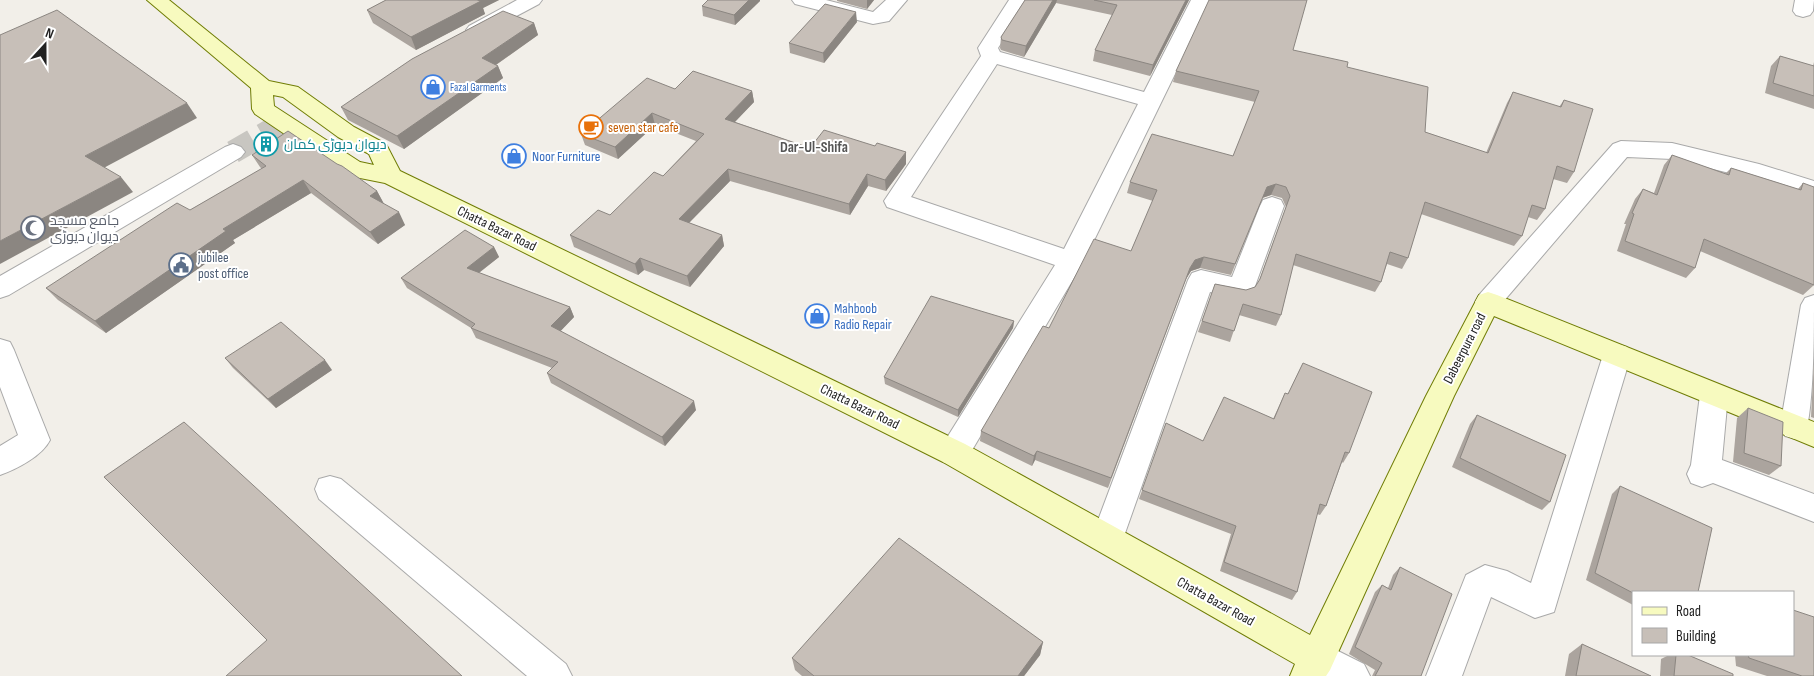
<svg xmlns="http://www.w3.org/2000/svg" width="1814" height="676" font-family="'Sofia Sans Condensed',Cairo,sans-serif">
<style>
.lines{fill:none;stroke-linecap:round;stroke-linejoin:round}
.street-tunnel{stroke:#c8c6c1;stroke-width:23;stroke-dasharray:23 11;stroke-linecap:butt}
.street-casing{stroke:#a9a9a9;stroke-width:2}
.secondary-casing{stroke:#707d05;stroke-width:2}
.street{fill:#fff;fill-rule:evenodd}
.secondary{fill:#f7fabf;fill-rule:evenodd}
.wall{fill:#aba49e}
.shaded-wall{fill:#8b8681}
.building{fill:#c7bfb8;stroke:#8b8681}
.labels{text-anchor:middle;stroke-width:4;stroke-linejoin:round;paint-order:stroke}
.far-shop-label{font-size:11px;fill:#366cbe;stroke:#fff;text-anchor:start}
.food-label{font-size:14px;fill:#c56008;stroke:#fff;text-anchor:start}
.culture-label{font-size:14px;fill:#0d838f;stroke:#fff;text-anchor:start}
.shop-label{font-size:14px;fill:#366cbe;stroke:#fff;text-anchor:start}
.worship-label{font-size:14px;fill:#5b616d;stroke:#fff;text-anchor:start}
.street-label{font-size:14px;fill:#222;stroke:#fff}
.service-label{font-size:14px;fill:#4e5e75;stroke:#fff;text-anchor:start}
.neighbourhood-label{font-size:15px;font-weight:bold;fill:#555;stroke:#fff}
</style>
<rect width="100%" height="100%" fill="#f2efe9"/>
<g class="lines">
<!-- street-tunnel -->
<path class="street-tunnel" d="M233 152 283 123"/>
<!-- street casing -->
<g class="street-casing">
<g id="street">
<path d="M517 0H542L539 4 483 34 476 36 469 34 466 30 469 26Z"/>
<path d="M792 0H826L873 12 886 0H907L889 21 873 24 795 4Z"/>
<path d="M1009 0H1029L998 48 1000 52 1144 92 1191 0H1211L1084 261 965 462 954 466 943 462 939 453 943 444 1055 265 887 207 884 201 981 56 978 48ZM997 64 1138 104 1064 249 911 197Z"/>
<path d="M1795 0H1814L1813 11 1810 15 1803 17 1796 15 1793 11Z"/>
<path d="M1621 141 1672 143 1759 164 1814 181V198L1754 179 1672 159 1627 157 1497 309 1488 312 1479 309 1475 302 1479 295 1613 144Z"/>
<path d="M233 144 241 147 245 152 241 157 9 295 0 298V276L225 147Z"/>
<path d="M1272 197 1281 200 1284 206 1254 289 1250 296 1241 299 1210 292 1123 539 1118 549 1107 553 1096 549 1091 539 1188 280 1192 273 1201 270 1232 277 1260 206 1263 200Z"/>
<path d="M1814 295C1814 332 1814 404 1805 436L1795 439 1785 436 1780 427 1801 305 1805 298Z"/>
<path d="M0 339 10 342 14 350 50 440C42 456 17 469 0 475V446L18 435 0 387Z"/>
<path d="M1617 344 1627 347 1631 355 1554 612 1535 618 1491 597 1462 676H1426L1466 575 1485 565 1507 571 1531 583 1603 355 1607 347Z"/>
<path d="M1714 383 1724 387 1728 395 1722 460 1814 494V522L1713 483 1702 487 1691 483 1687 474 1691 465 1700 395 1704 387Z"/>
<path d="M330 476 341 479 566 664 572 676H527L319 499 315 489 319 479Z"/>
<path d="M1318 641 1364 664 1370 676H1317L1306 670 1301 658 1306 646Z"/>
</g>
</g>
<!-- secondary casing -->
<g class="secondary-casing">
<path id="secondary" d="M147 0H169L269 81 298 87 354 127 386 144 400 171 965 444 1310 635 1426 396 1479 295 1488 292 1497 295 1814 422V447L1494 316 1454 396 1330 670 1326 676H1290L1295 664 943 462 385 183 345 175 255 114 252 109 251 88ZM273 95 283 97 338 137 369 154 374 165 360 162 274 106Z"/>
</g>
<!-- street -->
<use href="#street" class="street"/>
<!-- secondary -->
<use href="#secondary" class="secondary"/>
</g>
<!-- wall -->
<g class="wall">
<path d="M386 0H499L483 8 485 14 416 50 373 23 367 10Z"/>
<path d="M837 0H874L867 9 837 1Z"/>
<path d="M1025 0H1189L1150 76 1093 61 1095 50 1112 15 1056 3 1024 57 1001 50 1000 48 1001 37Z"/>
<path d="M760 1 735 25 703 16 702 6Z"/>
<path d="M857 22 824 63 790 53 789 43Z"/>
<path d="M534 23 538 35 496 65 498 66 503 78 404 149 348 120 341 107Z"/>
<path d="M1293 50 1347 67 1425 132 1486 153 1507 103 1513 92 1559 107 1564 100 1574 172 1567 183 1553 179 1545 209 1537 220 1528 217 1522 236 1514 246 1421 214 1408 258 1402 269 1387 264 1381 282 1375 292 1293 265 1281 315 1276 326 1239 315 1230 342 1198 332 1215 284 1246 290 1255 287 1259 281 1286 207 1282 198 1271 195 1262 198 1231 275 1200 268 1191 271 1186 279 1108 488 1035 460 1032 466 980 441 981 431 1049 328 1131 251 1153 201 1127 193 1130 182 1233 156 1255 102 1173 82 1176 71Z"/>
<path d="M1780 56 1813 66 1814 62V109L1765 93 1771 66Z"/>
<path d="M675 89 752 91 754 102 735 122 810 148 875 146 906 152V164L886 191 868 186 850 215 730 181 689 223 722 235 724 246 690 287 644 270 638 275 574 247 570 235 610 215 663 176 696 141 655 125 618 159 585 145 581 134Z"/>
<path d="M252 155 377 191 384 204H383L405 225 378 244 311 193 233 240 235 243 106 333 58 300 46 288 190 210 262 169 260 167Z"/>
<path d="M1672 155 1725 174 1731 168 1798 189 1803 183 1814 285 1803 295 1700 251 1695 268 1686 278 1617 251 1626 224H1624L1635 199 1643 189 1654 193 1664 165Z"/>
<path d="M494 247 499 257 479 273 570 307 574 317 560 331 696 410 665 446 551 383 547 373 552 368 476 338 471 328 407 288 401 278Z"/>
<path d="M1014 321 1013 328 958 417 885 384 884 377Z"/>
<path d="M225 358 332 370 276 408 233 368Z"/>
<path d="M1814 361V418L1811 417Z"/>
<path d="M1303 363 1349 453 1343 463 1342 462 1326 506 1320 515 1317 514 1297 592 1292 600 1220 571 1231 534 1139 499 1166 423 1203 441 1273 419 1285 393 1288 394Z"/>
<path d="M1748 408 1781 466 1769 475 1733 462 1737 418Z"/>
<path d="M1477 415 1550 502 1542 510 1452 467 1470 424Z"/>
<path d="M1620 486 1633 592V605L1586 580 1612 494Z"/>
<path d="M1400 567 1421 676H1372L1375 670 1349 654 1375 592 1382 585 1388 588 1393 575Z"/>
<path d="M1043 642 1040 655 1024 676H802L795 670 792 658Z"/>
<path d="M1582 644 1651 676H1565L1569 654Z"/>
<path d="M1669 655H1688L1733 676H1660L1661 659Z"/>
<path d="M1735 655H1793L1814 676H1767L1736 666Z"/>
</g>
<!-- shaded-wall -->
<g class="shaded-wall">
<path d="M474 0H499L483 8 485 14 416 50 411 37Z"/>
<path d="M749 0H760V1L735 25 734 15Z"/>
<path d="M867 0H874L867 9Z"/>
<path d="M1053 0H1057L1056 3 1024 57 1026 46Z"/>
<path d="M1186 0H1189L1150 76 1153 65Z"/>
<path d="M856 12 857 22 824 63 823 53Z"/>
<path d="M534 23 538 35 487 71 482 58Z"/>
<path d="M498 66 503 78 404 149 397 136Z"/>
<path d="M752 91 754 102 727 130 725 119Z"/>
<path d="M187 103 197 118 98 171 85 156Z"/>
<path d="M652 113 655 125 618 159 615 147Z"/>
<path d="M906 152V164L886 191 885 180Z"/>
<path d="M728 169 730 181 681 231 679 219Z"/>
<path d="M867 174 868 186 850 215 849 204Z"/>
<path d="M121 177 133 192 0 264V241Z"/>
<path d="M303 180 311 193 233 240 235 243 106 333 95 321 223 229Z"/>
<path d="M1276 184 1271 195 1262 198 1231 275 1267 187Z"/>
<path d="M377 191 384 204 376 208 370 196Z"/>
<path d="M399 212 405 225 378 244 370 232Z"/>
<path d="M722 235 724 246 690 287 687 276Z"/>
<path d="M494 247 499 257 472 278 467 268Z"/>
<path d="M1204 257 1200 268 1191 271 1186 279 1108 488 1190 268 1195 260Z"/>
<path d="M640 258 644 270 638 275 635 264Z"/>
<path d="M570 307 574 317 556 336 551 326Z"/>
<path d="M1014 321 1013 328 958 417V410Z"/>
<path d="M325 360 332 370 276 408 268 399Z"/>
<path d="M694 401 696 410 665 446 662 437Z"/>
<path d="M1037 451 1035 460 1032 466 1034 456Z"/>
<path d="M1043 642 1040 655 1024 676H1018Z"/>
</g>
<!-- building -->
<g class="building">
<path d="M386 0H477L481 1 411 37 367 10Z"/>
<path d="M708 0H749L734 15 702 6Z"/>
<path d="M1025 0H1053L1026 46 1002 40 1001 37Z"/>
<path d="M1094 0H1186L1153 65 1095 50 1117 5Z"/>
<path d="M1209 0H1307L1293 50 1348 62 1347 67 1428 87 1425 132 1488 153 1513 92 1561 107 1564 100 1593 109 1574 172 1557 166 1545 209 1532 205 1522 236 1425 202 1408 258 1390 252 1381 282 1296 254 1281 315 1243 304 1234 331 1202 321 1215 284 1246 290 1255 287 1260 279 1290 196 1286 187 1276 184 1267 187 1235 264 1204 257 1195 260 1190 268 1111 478 1037 451 1034 456 981 431 1043 326 1049 328 1094 239 1131 251 1157 190 1130 182 1152 134 1233 156 1259 91 1176 71Z"/>
<path d="M825 4 856 12 823 53 789 43Z"/>
<path d="M57 10 187 103 85 156 121 177 0 241V35Z"/>
<path d="M503 11 534 23 482 58 498 66 397 136 341 107 412 59Z"/>
<path d="M1780 56 1814 66V96L1773 83Z"/>
<path d="M693 71 752 91 725 119 810 148 824 130 875 146 877 143 906 152 885 180 867 174 849 204 728 169 679 219 722 235 687 276 640 258 635 264 570 235 598 210 610 215 654 172 663 176 704 134 652 113 615 147 581 134 647 78 675 89Z"/>
<path d="M288 131 337 164 342 166 377 191 370 196 399 212 370 232 303 180 223 229 226 231 95 321 46 288 177 203 190 210 266 166 252 155Z"/>
<path d="M1672 155 1729 175 1731 168 1801 190 1803 183 1814 187V285L1704 239 1695 268 1625 241 1634 214 1632 213 1643 189 1657 195Z"/>
<path d="M465 230 494 247 467 268 570 307 551 326 694 401 662 437 547 373 558 362 471 328 475 324 401 278Z"/>
<path d="M931 296 1014 321 958 410 884 377Z"/>
<path d="M281 322 325 360 268 399 225 358Z"/>
<path d="M1303 363 1372 392 1349 453 1345 452 1326 506 1320 504 1297 592 1224 562 1236 526 1142 490 1166 423 1203 441 1224 397 1274 419 1285 393 1288 394Z"/>
<path d="M1748 408 1783 422 1781 466 1744 453Z"/>
<path d="M1477 415 1566 455 1550 502 1460 458Z"/>
<path d="M184 422 462 676H226L267 640 104 477Z"/>
<path d="M1620 486 1712 528 1698 592 1633 593 1595 573Z"/>
<path d="M899 538 1043 642 1018 676H814L792 658Z"/>
<path d="M1400 567 1452 594 1421 676H1375L1382 663 1355 647 1382 585 1391 590Z"/>
<path d="M1793 610 1814 617V676H1802L1749 658 1748 655H1793Z"/>
<path d="M1582 644 1651 676H1576Z"/>
<path d="M1676 655H1688L1733 674V676H1674Z"/>
</g>
<!-- icons -->
<defs>
<g id="shop-ring" transform="scale(1.25)"><circle r="9.5" fill="#fff" stroke="#3f7fe0" stroke-width="1.5"/><path d="M-5-2.5h2.3a2.7 3.5 0 0 1 5.4 0H5L5.5 6h-11ZM-1.5-2.5h3a1.5 2.3 0 0 0-3 0Z" fill="#3f7fe0"/></g>
<g id="cafe-ring" transform="scale(1.25)"><circle r="9.5" fill="#fff" stroke="#e8710a" stroke-width="1.5"/><path d="M-5.5-4.5H6V0H3Q3 3.5 0 3.5H-2.5Q-5.5 3.5-5.5 0ZM3-3.2v2h1.7v-2ZM-6 4.5H4V6H-6Z" fill="#e8710a"/></g>
<g id="building-ring" transform="scale(1.25)"><circle r="9.5" fill="#fff" stroke="#0f9aa8" stroke-width="1.5"/><path d="M-4-6H4V6H1V3H-1V6H-4ZM-2.5-4.3h1.7v1.8h-1.7ZM.8-4.3h1.7v1.8H.8ZM-2.5-1h1.7V.8h-1.7ZM.8-1h1.7V.8H.8Z" fill="#0f9aa8"/></g>
<g id="mosque-ring" transform="scale(1.25)"><circle r="9.5" fill="#fff" stroke="#6b7280" stroke-width="1.5"/><path d="M3.5-4.9A6 6 0 1 0 3.5 4.9A5 5 0 1 1 3.5-4.9Z" fill="#6b7280"/></g>
<g id="civic-ring" transform="scale(1.25)"><circle r="9.5" fill="#fff" stroke="#5c6f8a" stroke-width="1.5"/><path d="M-.6-6.5H3V-4.5H.6V-3L4-1V1h2V6H-6V1h2V-1L-.6-3ZM-1.2 2.5V6h2.4V2.5Z" fill="#5c6f8a"/></g>
</defs>
<g fill-rule="evenodd">
<use href="#shop-ring" x="433" y="87"/>
<use href="#cafe-ring" x="591" y="127"/>
<use href="#building-ring" x="266" y="144"/>
<use href="#shop-ring" x="514" y="156"/>
<use href="#mosque-ring" x="33" y="228"/>
<use href="#civic-ring" x="181" y="265"/>
<use href="#shop-ring" x="817" y="316"/>
</g>
<g class="labels">
<!-- far-shop labels -->
<g class="far-shop-label">
<text x="450" y="91">Fazal Garments</text>
</g>
<!-- food labels -->
<g class="food-label">
<text x="608" y="132">seven star cafe</text>
</g>
<!-- culture labels -->
<g class="culture-label">
<text x="284" y="149">دیوان دیوڑی کمان</text>
</g>
<!-- shop labels -->
<g class="shop-label">
<text x="532" y="161">Noor Furniture</text>
<text x="834" y="313">Mahboob<tspan x="834" dy="16">Radio Repair</tspan></text>
</g>
<!-- worship labels -->
<g class="worship-label">
<text x="50" y="225">جامع مسجد<tspan x="50" dy="16">دیوان دیوڑی</tspan></text>
</g>
<!-- street labels -->
<g class="street-label">
<text transform="translate(497 228) rotate(26)" y="5">Chatta Bazar Road</text>
<text transform="translate(1464 348) rotate(-63)" y="5">Dabeerpura road</text>
<text transform="translate(860 406) rotate(26)" y="5">Chatta Bazar Road</text>
<text transform="translate(1216 601) rotate(29)" y="5">Chatta Bazar Road</text>
</g>
<!-- service labels -->
<g class="service-label">
<text x="198" y="262">jubilee<tspan x="198" dy="16">post office</tspan></text>
</g>
<!-- neighbourhood labels -->
<g class="neighbourhood-label">
<text x="814" y="152">Dar-Ul-Shifa</text>
</g>
</g>
<!-- legend -->
<rect x="1632" y="591" width="162" height="65" fill="#ffffff" stroke="#a7a7a7"/>
<rect x="1642" y="607" width="25" height="8" fill="#f7fabf" stroke="#a7a7a7"/>
<text x="1676" y="616" font-size="15" fill="#222222">Road</text>
<rect x="1642" y="628" width="25" height="15" fill="#c7bfb8" stroke="#a7a7a7"/>
<text x="1676" y="641" font-size="15" fill="#222222">Building</text>
<!-- north arrow -->
<g transform="translate(45 45) rotate(21)" stroke="#ffffff" stroke-width="4" paint-order="stroke">
<path d="M0-4L9 19L0 12L-9 19Z" fill="#222222"/>
<text y="-8" font-size="14" font-weight="bold" text-anchor="middle" fill="#222222">N</text>
</g>
</svg>
